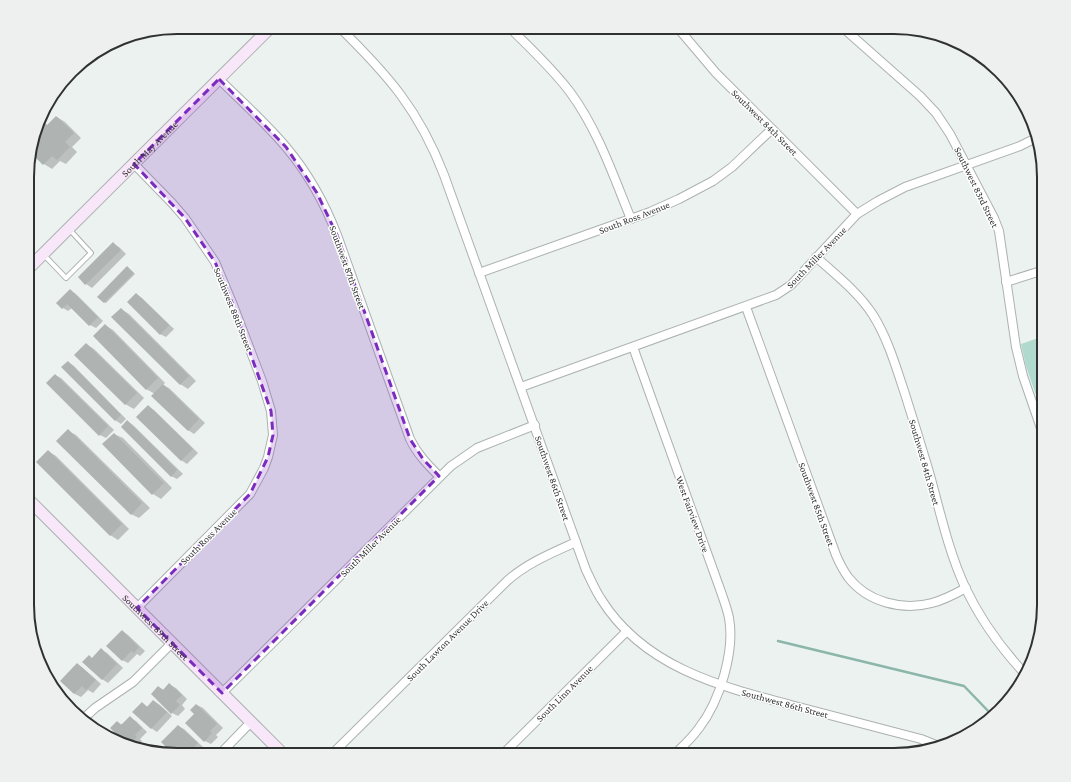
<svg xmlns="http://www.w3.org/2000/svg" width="1071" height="782" font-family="'Crimson Pro',serif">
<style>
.green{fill:#afdacd}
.shadow{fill:#0003}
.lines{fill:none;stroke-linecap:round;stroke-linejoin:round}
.stream{stroke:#8bb6a9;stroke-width:2.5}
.building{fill:#afb4b3}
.lane-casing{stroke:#acb2b0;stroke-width:6}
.street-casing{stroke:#acb2b0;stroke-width:10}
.secondary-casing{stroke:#acb2b0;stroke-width:13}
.path{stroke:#8d9190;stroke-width:1.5;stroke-dasharray:2 3;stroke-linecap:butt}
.lane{stroke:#fff;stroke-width:4}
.street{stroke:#fff;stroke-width:8}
.secondary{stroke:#f8e6f9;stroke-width:11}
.marked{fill:#7b2cbf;fill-opacity:0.2;stroke:#7b2cbf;stroke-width:3;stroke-dasharray:8 5;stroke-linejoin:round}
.labels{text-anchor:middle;stroke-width:3;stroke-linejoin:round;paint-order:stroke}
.street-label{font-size:10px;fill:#303231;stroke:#fff}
.rim{fill:none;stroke:#303231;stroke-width:2}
</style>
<rect width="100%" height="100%" fill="#ecf2f0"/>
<!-- green -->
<path class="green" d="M1044 336V419L1026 366 1021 344Z"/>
<!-- shadow -->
<g class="shadow">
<path d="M57 117 65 122 81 138 72 147 77 152 66 164 60 161 52 169 44 164 30 151 33 140 44 123 49 126Z"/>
<path d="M113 244 119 247 126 254 92 288 86 284 79 277Z"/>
<path d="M129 269 135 274 106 303 104 302Z"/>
<path d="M70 290 76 294 103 321 96 328 90 325 72 308 68 311 63 308Z"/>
<path d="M136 294 142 298 174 329 166 337 160 334Z"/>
<path d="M121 309 129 314 196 381 188 389 180 384Z"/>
<path d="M105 325 113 330 165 383 163 385 169 388 205 423 194 434 188 430 155 394 146 389Z"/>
<path d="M86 344 94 349 144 398 134 409 125 404Z"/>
<path d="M68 362 74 366 126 419 121 424 115 420Z"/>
<path d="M55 375 61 378 114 430 106 438 100 435Z"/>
<path d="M148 406 154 410 198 453 187 464 181 460Z"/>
<path d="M127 421 133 425 183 474 177 479 171 476Z"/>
<path d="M68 431 76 435 150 508 139 518 131 514Z"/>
<path d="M114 434 123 438 172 488 161 499 153 494Z"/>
<path d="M48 451 56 456 129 529 118 540 110 535Z"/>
<path d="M122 631 128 635 145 651 140 656 137 654 128 663 122 660Z"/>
<path d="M101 650 107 653 123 668 108 683 102 679 92 659Z"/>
<path d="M77 664 83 668 101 684 93 693 88 690 81 697 75 694 62 681Z"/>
<path d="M170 685 176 688 187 699 182 705 185 709 178 716 172 713 158 687 164 690Z"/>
<path d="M154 701 160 705 172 716 157 732 151 728 142 703 148 707Z"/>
<path d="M197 705 203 708 223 728 216 735 218 737 211 744 205 741Z"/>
<path d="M130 718 136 721 147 732 140 739 142 741 139 745 136 743 132 746 126 743 117 722 123 725Z"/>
<path d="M178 726 184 729 203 747 196 755H176Z"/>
<path d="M105 729 111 733 121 743 102 733Z"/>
<path d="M158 746 164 750 168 755 152 752Z"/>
</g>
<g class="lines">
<!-- stream -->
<path class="stream" d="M778 641 964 686 991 714"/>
</g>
<!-- building -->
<g class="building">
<path d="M56 116 74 133 65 142 70 147 57 160 52 156 43 165 30 152 37 127 43 121 47 125Z"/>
<path d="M113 242 121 250 85 285 78 277Z"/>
<path d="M127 266 134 273 104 303 97 297Z"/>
<path d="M70 289 98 317 89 326 67 304 62 309 56 303Z"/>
<path d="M136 293 169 325 160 335 127 302Z"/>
<path d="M121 308 189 376 180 385 111 317Z"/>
<path d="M105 324 158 378 146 390 93 336Z"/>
<path d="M86 343 137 393 125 405 74 355Z"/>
<path d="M68 361 121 415 115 421 61 367Z"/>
<path d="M55 374 108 426 99 436 46 383Z"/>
<path d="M163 384 199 419 188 431 151 396Z"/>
<path d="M148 405 193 449 181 461 136 417Z"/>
<path d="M127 420 177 470 171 477 121 427Z"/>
<path d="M68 429 142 503 131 515 56 441Z"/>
<path d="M114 433 164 483 152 495 102 444Z"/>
<path d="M48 450 122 524 110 536 36 462Z"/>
<path d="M122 630 139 647 134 653 131 651 122 661 106 646Z"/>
<path d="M101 648 117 664 102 680 82 662 89 655 92 658Z"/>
<path d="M77 663 96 680 86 690 82 686 74 694 60 681Z"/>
<path d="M169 683 182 695 176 701 180 705 171 714 151 694 158 686 163 690Z"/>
<path d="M153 700 167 712 151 729 132 712 142 702 147 707Z"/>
<path d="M196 704 217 724 210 731 212 733 204 742 185 723 194 714 190 710Z"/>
<path d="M130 716 142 728 135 735 137 737 132 742 130 740 126 744 110 728 117 721 121 725Z"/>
<path d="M178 725 198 743 186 755H174L161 742Z"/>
<path d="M105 728 117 741 101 732Z"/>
<path d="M157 745 167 755 151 751Z"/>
</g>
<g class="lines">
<!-- lane casing -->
<g class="lane-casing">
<path id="lane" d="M43 254 66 278 91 253 69 229"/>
</g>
<!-- street casing -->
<g class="street-casing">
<g id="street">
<path d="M339 27C388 75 419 110 444 175L586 570C591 580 595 590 601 599 644 668 722 687 795 706 837 717 879 728 921 739L936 745"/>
<path d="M509 27C530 48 552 68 570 92 598 130 613 175 631 219"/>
<path d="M677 27 716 73 857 214"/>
<path d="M842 27 920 96 936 113 950 134 994 218 999 231 1016 347 1023 376 1044 437"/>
<path d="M219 79C241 101 266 123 286 147 308 173 325 204 337 235L410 439C417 454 428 465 439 476"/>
<path d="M134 164 172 203 185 218 215 262 233 305 262 381 271 411 273 435 268 457 264 468 250 494 137 608"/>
<path d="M816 257C836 275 859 293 873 315 888 339 896 367 905 394 913 419 921 445 929 472 940 511 948 550 965 587 980 619 1001 648 1025 674"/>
<path d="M479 273 650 212 679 199 713 181 732 167 772 129"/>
<path d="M1006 282 1044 270"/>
<path d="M746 307 836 555C839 562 843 570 848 577 867 602 902 611 932 603 944 600 955 594 966 588"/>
<path d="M633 347 720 589C723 598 727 608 729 618 735 651 720 701 699 728 692 738 683 746 674 755"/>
<path d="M521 387 776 295 791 285 857 214 878 201 905 187 1020 146 1036 138"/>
<path d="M222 693 451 466 477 448 535 425"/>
<path d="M82 720 95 708 133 682 172 643"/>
<path d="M219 755 251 722"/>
<path d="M331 755 507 581C527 563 552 553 576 542"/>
<path d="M502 755 627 631"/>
</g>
</g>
<!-- secondary casing -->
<g class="secondary-casing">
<g id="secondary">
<path id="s1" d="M28 269 271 27"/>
<path id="s2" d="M28 499 284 755"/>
</g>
</g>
<!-- path -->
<path class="path" d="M1044 350C1034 364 1039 377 1044 391"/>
<!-- lane -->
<use href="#lane" class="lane"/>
<!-- street -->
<use href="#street" class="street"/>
<!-- secondary -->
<use href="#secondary" class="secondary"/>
</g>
<!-- marked area -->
<path class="marked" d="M219 79 286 147 317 193 337 235 410 439 423 459 439 476 222 693 137 608 250 494 268 457 273 435 271 411 233 305 215 262 185 218 134 164Z"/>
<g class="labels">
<!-- street labels -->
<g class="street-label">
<text transform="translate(765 122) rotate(45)" y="4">Southwest 84th Street</text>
<text dy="4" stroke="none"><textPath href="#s1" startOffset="171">South May Avenue</textPath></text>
<text transform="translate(977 187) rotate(64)" y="4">Southwest 83rd Street</text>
<text transform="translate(634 217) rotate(-21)" y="4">South Ross Avenue</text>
<text transform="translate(816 257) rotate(-46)" y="4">South Miller Avenue</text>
<text transform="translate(348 267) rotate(70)" y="4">Southwest 87th Street</text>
<text transform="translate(234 309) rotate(68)" y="4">Southwest 88th Street</text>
<text transform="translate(925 462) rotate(74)" y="4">Southwest 84th Street</text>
<text transform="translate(553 478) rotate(71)" y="4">Southwest 86th Street</text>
<text transform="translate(817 504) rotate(70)" y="4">Southwest 85th Street</text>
<text transform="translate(693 514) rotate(70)" y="4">West Fairview Drive</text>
<text transform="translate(208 536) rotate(-45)" y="4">South Ross Avenue</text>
<text transform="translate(370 546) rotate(-45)" y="4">South Miller Avenue</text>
<text dy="4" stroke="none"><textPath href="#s2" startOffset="181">Southwest 89th Street</textPath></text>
<text transform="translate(447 640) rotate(-45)" y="4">South Lawton Avenue Drive</text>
<text transform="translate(564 693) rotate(-45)" y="4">South Linn Avenue</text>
<text transform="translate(785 703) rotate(15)" y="4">Southwest 86th Street</text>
</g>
</g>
<!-- crop -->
<path d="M0 0H1071V782H0ZM177 34H894A143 143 0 0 1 1037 177V605A143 143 0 0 1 894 748H177A143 143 0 0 1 34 605V177A143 143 0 0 1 177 34Z" fill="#eeefef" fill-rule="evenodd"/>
<path class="rim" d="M177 34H894A143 143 0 0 1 1037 177V605A143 143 0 0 1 894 748H177A143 143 0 0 1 34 605V177A143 143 0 0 1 177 34Z"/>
</svg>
